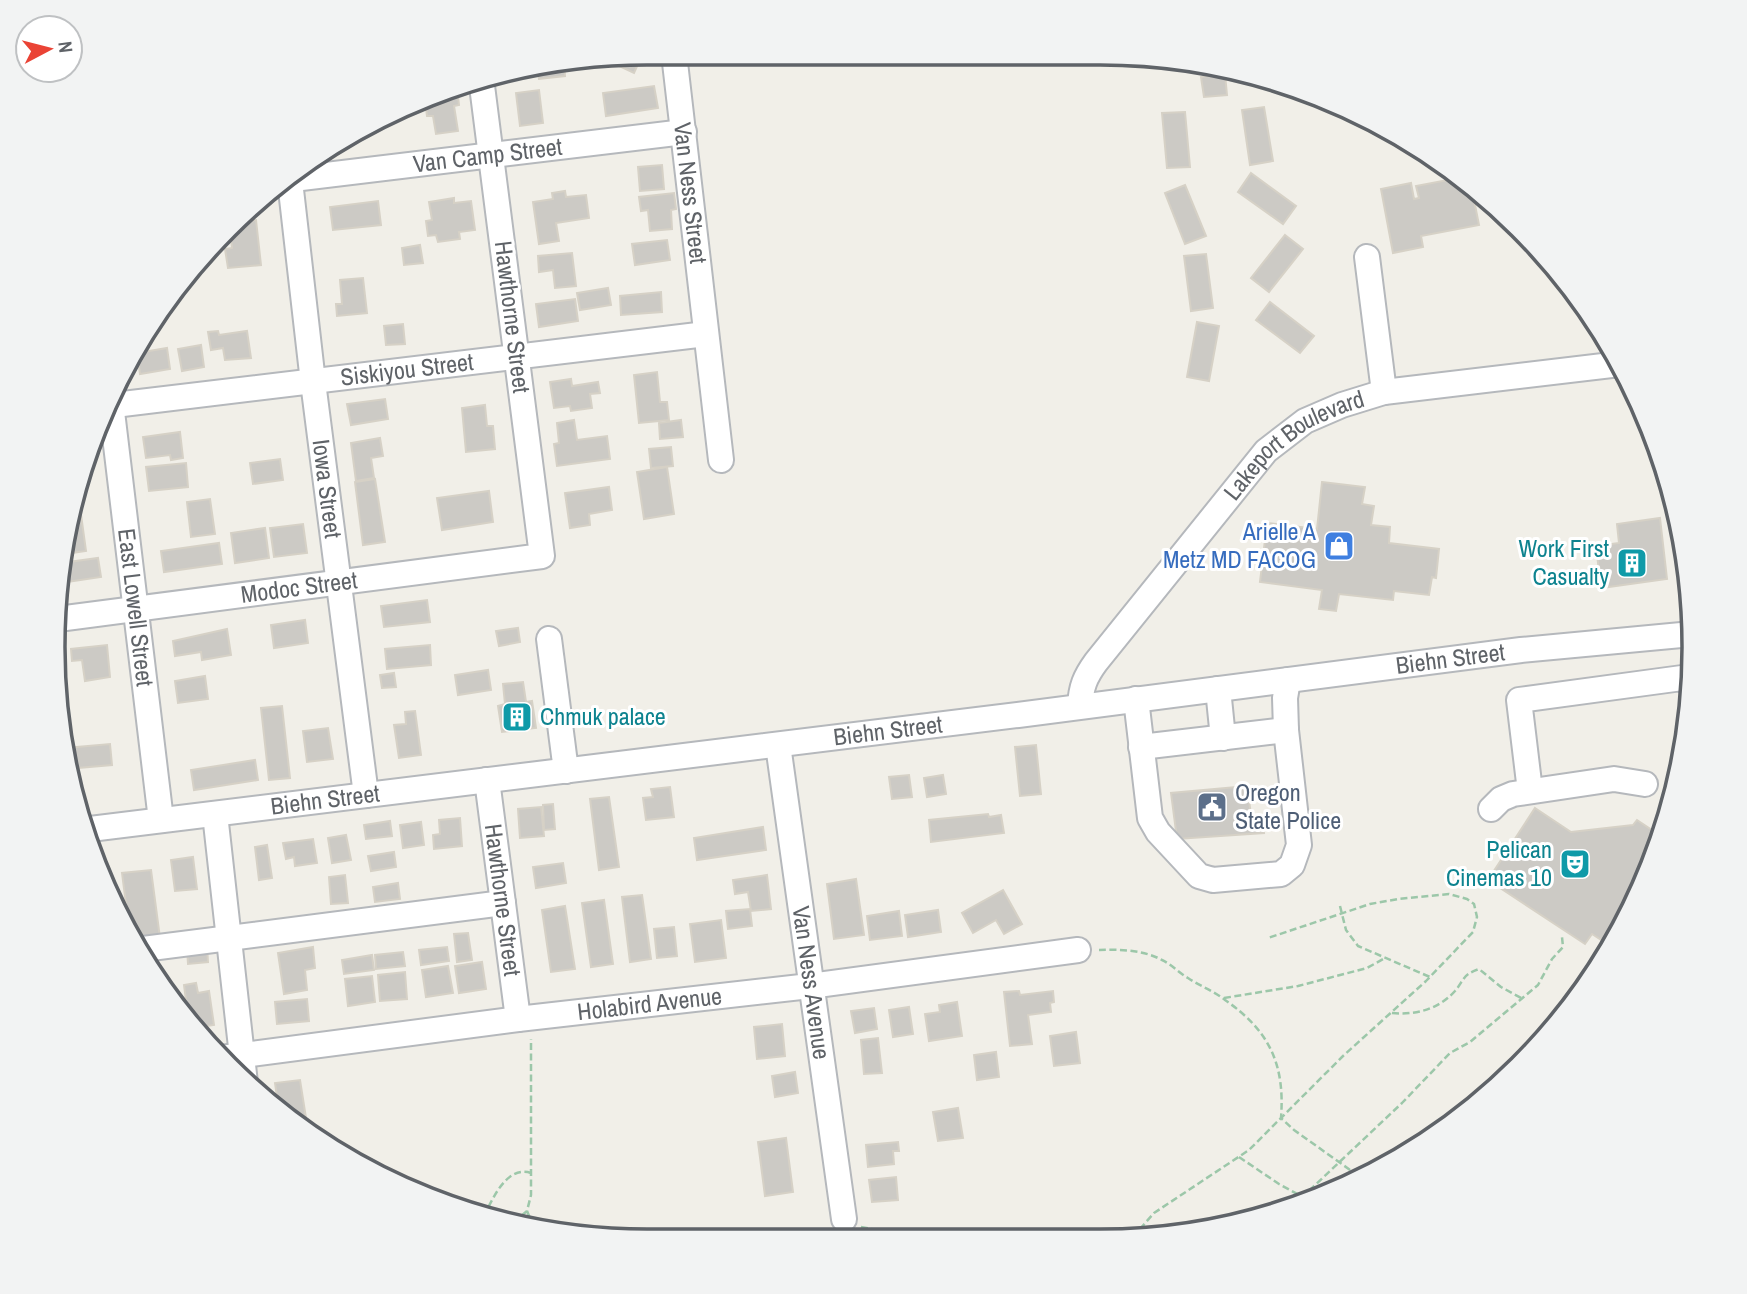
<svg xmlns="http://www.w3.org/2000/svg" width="1747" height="1294" font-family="'Archivo Narrow',sans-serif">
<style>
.building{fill:#cccac5;stroke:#d6d1c6;stroke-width:2}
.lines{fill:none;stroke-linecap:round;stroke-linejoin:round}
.minor-casing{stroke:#b5b8bc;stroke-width:28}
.path{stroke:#9cc7a9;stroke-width:2.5;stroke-dasharray:7 3.5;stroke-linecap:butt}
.minor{stroke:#fff;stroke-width:24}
.labels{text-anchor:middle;stroke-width:6;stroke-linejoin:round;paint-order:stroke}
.street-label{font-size:24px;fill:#5f6368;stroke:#fff}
.shop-label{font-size:24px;fill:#366cbe;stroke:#fff;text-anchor:end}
.culture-label{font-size:24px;fill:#0d838f;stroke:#fff;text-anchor:end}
.service-label{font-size:24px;fill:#4e5e75;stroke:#fff;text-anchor:start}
.rim{fill:none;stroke:#5f6368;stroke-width:3.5}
</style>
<rect width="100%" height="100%" fill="#f1efe8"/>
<!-- building -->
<g class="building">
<path d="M643 53 634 73 602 58Z"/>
<path d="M564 63 565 76 539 79 537 67Z"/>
<path d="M1225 74 1227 95 1204 97 1201 77Z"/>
<path d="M1270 80 1286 87V89L1271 91Z"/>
<path d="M654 86 658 108 606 116 603 93Z"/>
<path d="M457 88 459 105 454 106 458 131 436 134 433 116H427L425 101Z"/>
<path d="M539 90 543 123 520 126 516 93Z"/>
<path d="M1264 107 1273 161 1250 165 1242 110Z"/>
<path d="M1185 112 1190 167 1167 168 1162 113Z"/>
<path d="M662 165 664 189 640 191 638 167Z"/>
<path d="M1251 173 1296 206 1283 224 1238 192Z"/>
<path d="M1458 178 1475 195H1473L1479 225 1421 236 1423 247 1393 253 1381 189 1411 183 1414 199 1419 198 1416 186Z"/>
<path d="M1185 185 1206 236 1185 244 1165 193Z"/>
<path d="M565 191 566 197 586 195 589 218 556 223 559 241 539 244 533 202 553 199 552 193Z"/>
<path d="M674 193 676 209 671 210 672 229 650 231 648 210 641 211 639 197Z"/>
<path d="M454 198V203L471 201 475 230 459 232 460 239 438 242 436 235 428 236 426 221 432 220 429 202Z"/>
<path d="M378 201 381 225 333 230 330 207Z"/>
<path d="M256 220 261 265 228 268 225 249 232 248 230 231 240 222Z"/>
<path d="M1285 235 1303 249 1269 292 1251 278Z"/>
<path d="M667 240 670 260 635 265 632 244Z"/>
<path d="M420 245 423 263 404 265 402 248Z"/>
<path d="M572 253 576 286 555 288 553 270 539 272 538 256Z"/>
<path d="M1206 254 1213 308 1191 311 1184 256Z"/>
<path d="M363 278 367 313 337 316 336 304H342L340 280Z"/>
<path d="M608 288 611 305 580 310 577 293Z"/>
<path d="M661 292 662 312 621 315 620 296Z"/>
<path d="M575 299 578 321 539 327 536 304Z"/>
<path d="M1270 302 1314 336 1300 353 1256 320Z"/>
<path d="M1197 322 1219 326 1209 381 1187 377Z"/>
<path d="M403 324 405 344 386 345 384 326Z"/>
<path d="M218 331 219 335 247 331 251 358 225 360 223 348 211 350 208 332Z"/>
<path d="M201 345 204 367 182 371 178 349Z"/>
<path d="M167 348 170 369 140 374 137 353Z"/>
<path d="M657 372 660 402H667L669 420 639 423 634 375Z"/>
<path d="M571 379 572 386 598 382 600 393 590 394 592 408 571 411 570 406 554 408 550 382Z"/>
<path d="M385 399 388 419 351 425 347 404Z"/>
<path d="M485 405 487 426H493L495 449 466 452 462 408Z"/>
<path d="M574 420 577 440 607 436 610 459 557 466 554 444 559 443 557 423Z"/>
<path d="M681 420 683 437 660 439 659 423Z"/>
<path d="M180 432 183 458 171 460 170 455 146 458 143 437Z"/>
<path d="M380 438 383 456 371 458 374 478 356 481 351 443Z"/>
<path d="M671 447 673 466 651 468 649 449Z"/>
<path d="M280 459 283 480 253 484 250 463Z"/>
<path d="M186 463 188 487 149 491 146 467Z"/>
<path d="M667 467 674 514 644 519 637 472Z"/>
<path d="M375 479 385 542 363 545 355 482Z"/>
<path d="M1322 482 1365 487 1362 504 1374 506 1371 525 1390 527 1389 543 1439 549 1436 578 1432 577 1429 595 1394 591 1393 600 1339 594 1336 611 1319 609 1322 590 1260 582 1267 523 1317 529Z"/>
<path d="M609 487 612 510 589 514 590 525 570 528 565 493Z"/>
<path d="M489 491 493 522 442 530 437 498Z"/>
<path d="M210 499 215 534 191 537 187 502Z"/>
<path d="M74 500H79L86 551 65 554 64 531Z"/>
<path d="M1660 518 1667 579 1601 588 1596 546 1619 543 1617 524Z"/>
<path d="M303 524 307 553 274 557 270 528Z"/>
<path d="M265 528 269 558 235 563 231 533Z"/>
<path d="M219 543 222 564 164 572 161 551Z"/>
<path d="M98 558 101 577 60 583 62 563Z"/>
<path d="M427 600 430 622 384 627 381 606Z"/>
<path d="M305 620 308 643 274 648 271 625Z"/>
<path d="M518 628 520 642 499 646 496 631Z"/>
<path d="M227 629 231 655 202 660 201 652 175 656 173 641Z"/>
<path d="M107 645 110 677 85 681 82 660 72 661 71 649Z"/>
<path d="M430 645 431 665 387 669 385 649Z"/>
<path d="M56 655H60L62 673 55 674Z"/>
<path d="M488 670 491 690 458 695 455 675Z"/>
<path d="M394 673 396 687 382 688 380 675Z"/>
<path d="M205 676 208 699 178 703 175 681Z"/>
<path d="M523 682 526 702 532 701 536 728 502 732 498 706 505 704 503 684Z"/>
<path d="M282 706 290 778 269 780 261 708Z"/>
<path d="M415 711 421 755 399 758 394 725 406 724 405 712Z"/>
<path d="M328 728 333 759 307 762 303 731Z"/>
<path d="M110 744 112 765 78 768 81 800 77 801 66 748Z"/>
<path d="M1036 745 1041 794 1020 796 1015 747Z"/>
<path d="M255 760 258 780 194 790 191 770Z"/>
<path d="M909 775 912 797 892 799 889 777Z"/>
<path d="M943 775 946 794 927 797 924 778Z"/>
<path d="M1247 786 1252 822H1263L1264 833 1177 839 1171 793Z"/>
<path d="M670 787 674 817 646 820 643 798 653 797 651 789Z"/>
<path d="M609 797 619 867 599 870 590 799Z"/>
<path d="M553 804 555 829 544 830 543 805Z"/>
<path d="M541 807 544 836 520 838 518 809Z"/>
<path d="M1535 808 1571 832 1633 825 1637 820 1658 834 1652 843 1659 848 1612 947 1592 934 1585 944 1488 880Z"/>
<path d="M988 814 989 817 1001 815 1004 833 931 842 929 820Z"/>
<path d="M460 818 462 846 434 849 433 835 440 834 439 820Z"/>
<path d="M390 821 392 836 366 839 364 825Z"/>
<path d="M421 822 424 845 403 848 400 825Z"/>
<path d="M763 827 766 850 697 860 694 838Z"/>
<path d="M346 835 351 860 332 863 328 838Z"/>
<path d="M313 839 317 863 295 866 294 857 286 859 283 843Z"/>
<path d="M267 845 272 878 259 880 255 847Z"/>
<path d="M394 852 396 867 371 871 368 856Z"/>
<path d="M193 857 197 889 175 891 171 860Z"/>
<path d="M563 863 566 883 536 888 533 867Z"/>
<path d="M151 870 160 938 139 941 128 920 122 873Z"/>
<path d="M345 875 348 903 331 904 329 877Z"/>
<path d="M767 875 771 909 751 911 748 892 735 894 733 880Z"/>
<path d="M856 879 864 935 834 939 827 884Z"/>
<path d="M398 883 400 899 375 902 373 887Z"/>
<path d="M1003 890 1022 924 1004 934 996 920 973 933 962 913Z"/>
<path d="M642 895 651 959 630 962 622 897Z"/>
<path d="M604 900 613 964 591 967 582 903Z"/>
<path d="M565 906 575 969 551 972 542 910Z"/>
<path d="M750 909 752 926 728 929 726 911Z"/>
<path d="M938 910 941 932 908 937 905 915Z"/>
<path d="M899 911 902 936 870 940 867 916Z"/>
<path d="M721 920 726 958 695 962 690 924Z"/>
<path d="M674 927 677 956 657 958 654 929Z"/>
<path d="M468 933 472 960 457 962 454 934Z"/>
<path d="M207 946 208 962 188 964 187 948Z"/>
<path d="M313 947 315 968 305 970 307 990 284 994 278 953Z"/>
<path d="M447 947 449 961 421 965 419 950Z"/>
<path d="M403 952 405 966 376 969 375 955Z"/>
<path d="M372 955 374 970 344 974 342 960Z"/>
<path d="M482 962 486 989 459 993 455 966Z"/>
<path d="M448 966 453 993 426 997 422 970Z"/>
<path d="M405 972 407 999 380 1001 378 975Z"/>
<path d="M372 976 375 1002 348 1006 345 979Z"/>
<path d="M196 983 198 993 209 991 214 1025 193 1028 189 1024 184 985Z"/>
<path d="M1019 991 1020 995 1053 991 1054 1002 1050 1003 1051 1012 1028 1015 1032 1044 1010 1046 1004 992Z"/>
<path d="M307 999 309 1021 277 1024 275 1002Z"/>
<path d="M957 1002 962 1036 929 1041 925 1014 940 1012 939 1005Z"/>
<path d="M909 1007 913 1034 893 1037 889 1010Z"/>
<path d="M874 1008 877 1029 855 1033 851 1011Z"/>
<path d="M782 1024 785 1056 757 1059 754 1027Z"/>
<path d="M1076 1032 1080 1063 1054 1066 1050 1036Z"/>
<path d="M878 1038 882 1073 864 1074 861 1040Z"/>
<path d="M996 1052 999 1077 977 1080 974 1055Z"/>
<path d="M795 1072 798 1093 775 1097 772 1076Z"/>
<path d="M300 1080 306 1118 292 1120 279 1111 275 1083Z"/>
<path d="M958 1108 963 1138 938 1141 933 1112Z"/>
<path d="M786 1138 793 1192 765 1196 758 1142Z"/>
<path d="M898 1142 899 1151H893L894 1164 868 1167 866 1145Z"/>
<path d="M896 1177 898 1200 872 1202 869 1180Z"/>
</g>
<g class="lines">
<!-- minor casing -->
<g class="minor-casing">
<g id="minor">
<path id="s1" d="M674 54 721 460"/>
<path id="s2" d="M293 179 684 132"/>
<path id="s3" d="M290 181 313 382 366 795"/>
<path d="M1367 257 1384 392"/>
<path id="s4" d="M110 395 161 820"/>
<path id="s5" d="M106 406 706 334"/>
<path id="s6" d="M58 619 542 556 481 78"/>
<path d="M549 639 566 771"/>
<path d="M1218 689 1223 738"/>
<path d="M1136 699 1150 818 1158 832 1199 876 1213 880 1281 874 1292 865 1299 845 1286 730 1285 698 1288 680"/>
<path id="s7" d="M1080 706C1081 687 1085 677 1096 662L1266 451 1305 421 1342 405 1384 392 1620 364"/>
<path id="s8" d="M778 745 844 1219"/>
<path d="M1141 747 1286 730"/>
<path id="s9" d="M487 780 518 1019"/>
<path d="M1530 791 1519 700 1682 678 1691 685"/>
<path d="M1491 809 1501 799 1513 794 1614 779 1645 784"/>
<path d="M215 814 245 1083"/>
<path id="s10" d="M82 830 1018 715 1521 650 1692 634"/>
<path d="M143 949 503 903"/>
<path id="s11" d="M221 1058 518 1019 810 986 1078 950"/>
</g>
</g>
<!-- path -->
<g class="path">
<path d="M1340 906 1346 930 1358 946 1430 977"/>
<path d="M1099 950C1119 949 1144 950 1162 960 1171 964 1179 973 1188 978 1200 986 1214 991 1225 1000 1270 1031 1285 1065 1281 1118L1294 1130 1360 1177"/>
<path d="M1224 998 1298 986 1367 968 1385 958"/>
<path d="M1392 1013C1415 1015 1438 1010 1455 991 1465 979 1462 975 1479 969L1501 987 1523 999"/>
<path d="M1239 1157 1279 1184 1310 1201"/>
<path d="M1294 1205 1402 1103 1450 1053 1470 1042 1538 985 1552 959 1563 947 1562 937"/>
<path d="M527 1211 533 1225"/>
<path d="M484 1216C493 1198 507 1165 531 1173"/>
<path d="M514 1222 527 1211 531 1195V1039"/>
<path d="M861 1227 892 1233 905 1238"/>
<path d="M1133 1237 1154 1213 1249 1150 1343 1056 1426 981 1473 932 1477 917 1474 904 1467 899 1449 894 1398 899 1370 904 1268 938"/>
<path d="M813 1239 828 1229"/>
</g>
<!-- minor -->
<use href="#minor" class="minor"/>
</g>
<!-- icons -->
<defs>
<g id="shop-square" transform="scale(1.575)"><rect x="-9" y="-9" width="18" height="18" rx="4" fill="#3f7fe0" stroke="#fff"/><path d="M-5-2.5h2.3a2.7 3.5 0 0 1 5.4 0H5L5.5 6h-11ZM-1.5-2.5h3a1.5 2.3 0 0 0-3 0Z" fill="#fff"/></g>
<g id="building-square" transform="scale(1.575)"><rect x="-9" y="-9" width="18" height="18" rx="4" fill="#0f9aa8" stroke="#fff"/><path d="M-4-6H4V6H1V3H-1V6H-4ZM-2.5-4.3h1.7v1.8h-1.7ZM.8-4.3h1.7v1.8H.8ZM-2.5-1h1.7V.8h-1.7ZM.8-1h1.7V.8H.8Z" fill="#fff"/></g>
<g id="civic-square" transform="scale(1.575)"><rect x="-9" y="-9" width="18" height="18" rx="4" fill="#5c6f8a" stroke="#fff"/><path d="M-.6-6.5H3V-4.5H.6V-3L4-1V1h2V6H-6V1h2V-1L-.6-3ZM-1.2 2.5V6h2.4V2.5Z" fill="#fff"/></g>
<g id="theatre-square" transform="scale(1.575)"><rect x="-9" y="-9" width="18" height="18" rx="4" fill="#0f9aa8" stroke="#fff"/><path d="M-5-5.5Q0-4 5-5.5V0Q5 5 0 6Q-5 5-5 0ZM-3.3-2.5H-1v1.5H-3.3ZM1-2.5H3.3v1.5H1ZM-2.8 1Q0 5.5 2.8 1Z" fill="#fff"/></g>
</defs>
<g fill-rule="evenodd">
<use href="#shop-square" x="1339" y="546"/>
<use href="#building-square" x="1632" y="563"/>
<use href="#building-square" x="517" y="717"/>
<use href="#civic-square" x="1212" y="807"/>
<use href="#theatre-square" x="1575" y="864"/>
</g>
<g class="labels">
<!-- street labels -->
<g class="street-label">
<text dy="8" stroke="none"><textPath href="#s2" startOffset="196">Van Camp Street</textPath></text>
<text dy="8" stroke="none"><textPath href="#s1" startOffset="140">Van Ness Street</textPath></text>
<text transform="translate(512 317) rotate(83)" y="8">Hawthorne Street</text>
<text dy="8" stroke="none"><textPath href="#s5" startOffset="303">Siskiyou Street</textPath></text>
<text dy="8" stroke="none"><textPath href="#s7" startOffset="345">Lakeport Boulevard</textPath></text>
<text dy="8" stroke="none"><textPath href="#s3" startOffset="310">Iowa Street</textPath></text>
<text dy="8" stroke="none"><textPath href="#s6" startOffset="243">Modoc Street</textPath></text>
<text dy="8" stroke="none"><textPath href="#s4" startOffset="214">East Lowell Street</textPath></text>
<text dy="8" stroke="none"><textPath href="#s10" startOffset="1379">Biehn Street</textPath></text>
<text dy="8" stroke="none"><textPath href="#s10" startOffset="812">Biehn Street</textPath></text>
<text dy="8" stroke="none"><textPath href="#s10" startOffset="245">Biehn Street</textPath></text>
<text dy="8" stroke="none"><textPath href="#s9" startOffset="121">Hawthorne Street</textPath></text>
<text dy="8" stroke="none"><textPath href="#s8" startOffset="240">Van Ness Avenue</textPath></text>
<text dy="8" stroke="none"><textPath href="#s11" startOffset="432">Holabird Avenue</textPath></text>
</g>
<!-- shop labels -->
<g class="shop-label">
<text x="1316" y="540">Arielle A<tspan x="1316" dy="28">Metz MD FACOG</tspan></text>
</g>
<!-- culture labels -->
<g class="culture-label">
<text x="1609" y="557">Work First<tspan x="1609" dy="28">Casualty</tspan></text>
<text x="540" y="725" text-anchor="start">Chmuk palace</text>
<text x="1552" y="858">Pelican<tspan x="1552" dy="28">Cinemas 10</tspan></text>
</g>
<!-- service labels -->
<g class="service-label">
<text x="1235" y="801">Oregon<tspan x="1235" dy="28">State Police</tspan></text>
</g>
</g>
<!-- crop -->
<path d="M0 0H1747V1294H0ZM647 65H1100A582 582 0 0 1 1682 647V647A582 582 0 0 1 1100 1229H647A582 582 0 0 1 65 647V647A582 582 0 0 1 647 65Z" fill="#f2f3f3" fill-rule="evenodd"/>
<path class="rim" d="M647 65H1100A582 582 0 0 1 1682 647V647A582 582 0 0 1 1100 1229H647A582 582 0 0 1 65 647V647A582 582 0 0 1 647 65Z"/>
<!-- north arrow -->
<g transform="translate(49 49) rotate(83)"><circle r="33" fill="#ffffff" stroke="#bfc1c3" stroke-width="2"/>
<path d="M0-5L12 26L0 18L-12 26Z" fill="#ea4335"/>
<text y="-10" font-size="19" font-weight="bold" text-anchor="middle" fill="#5f6368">N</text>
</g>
</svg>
